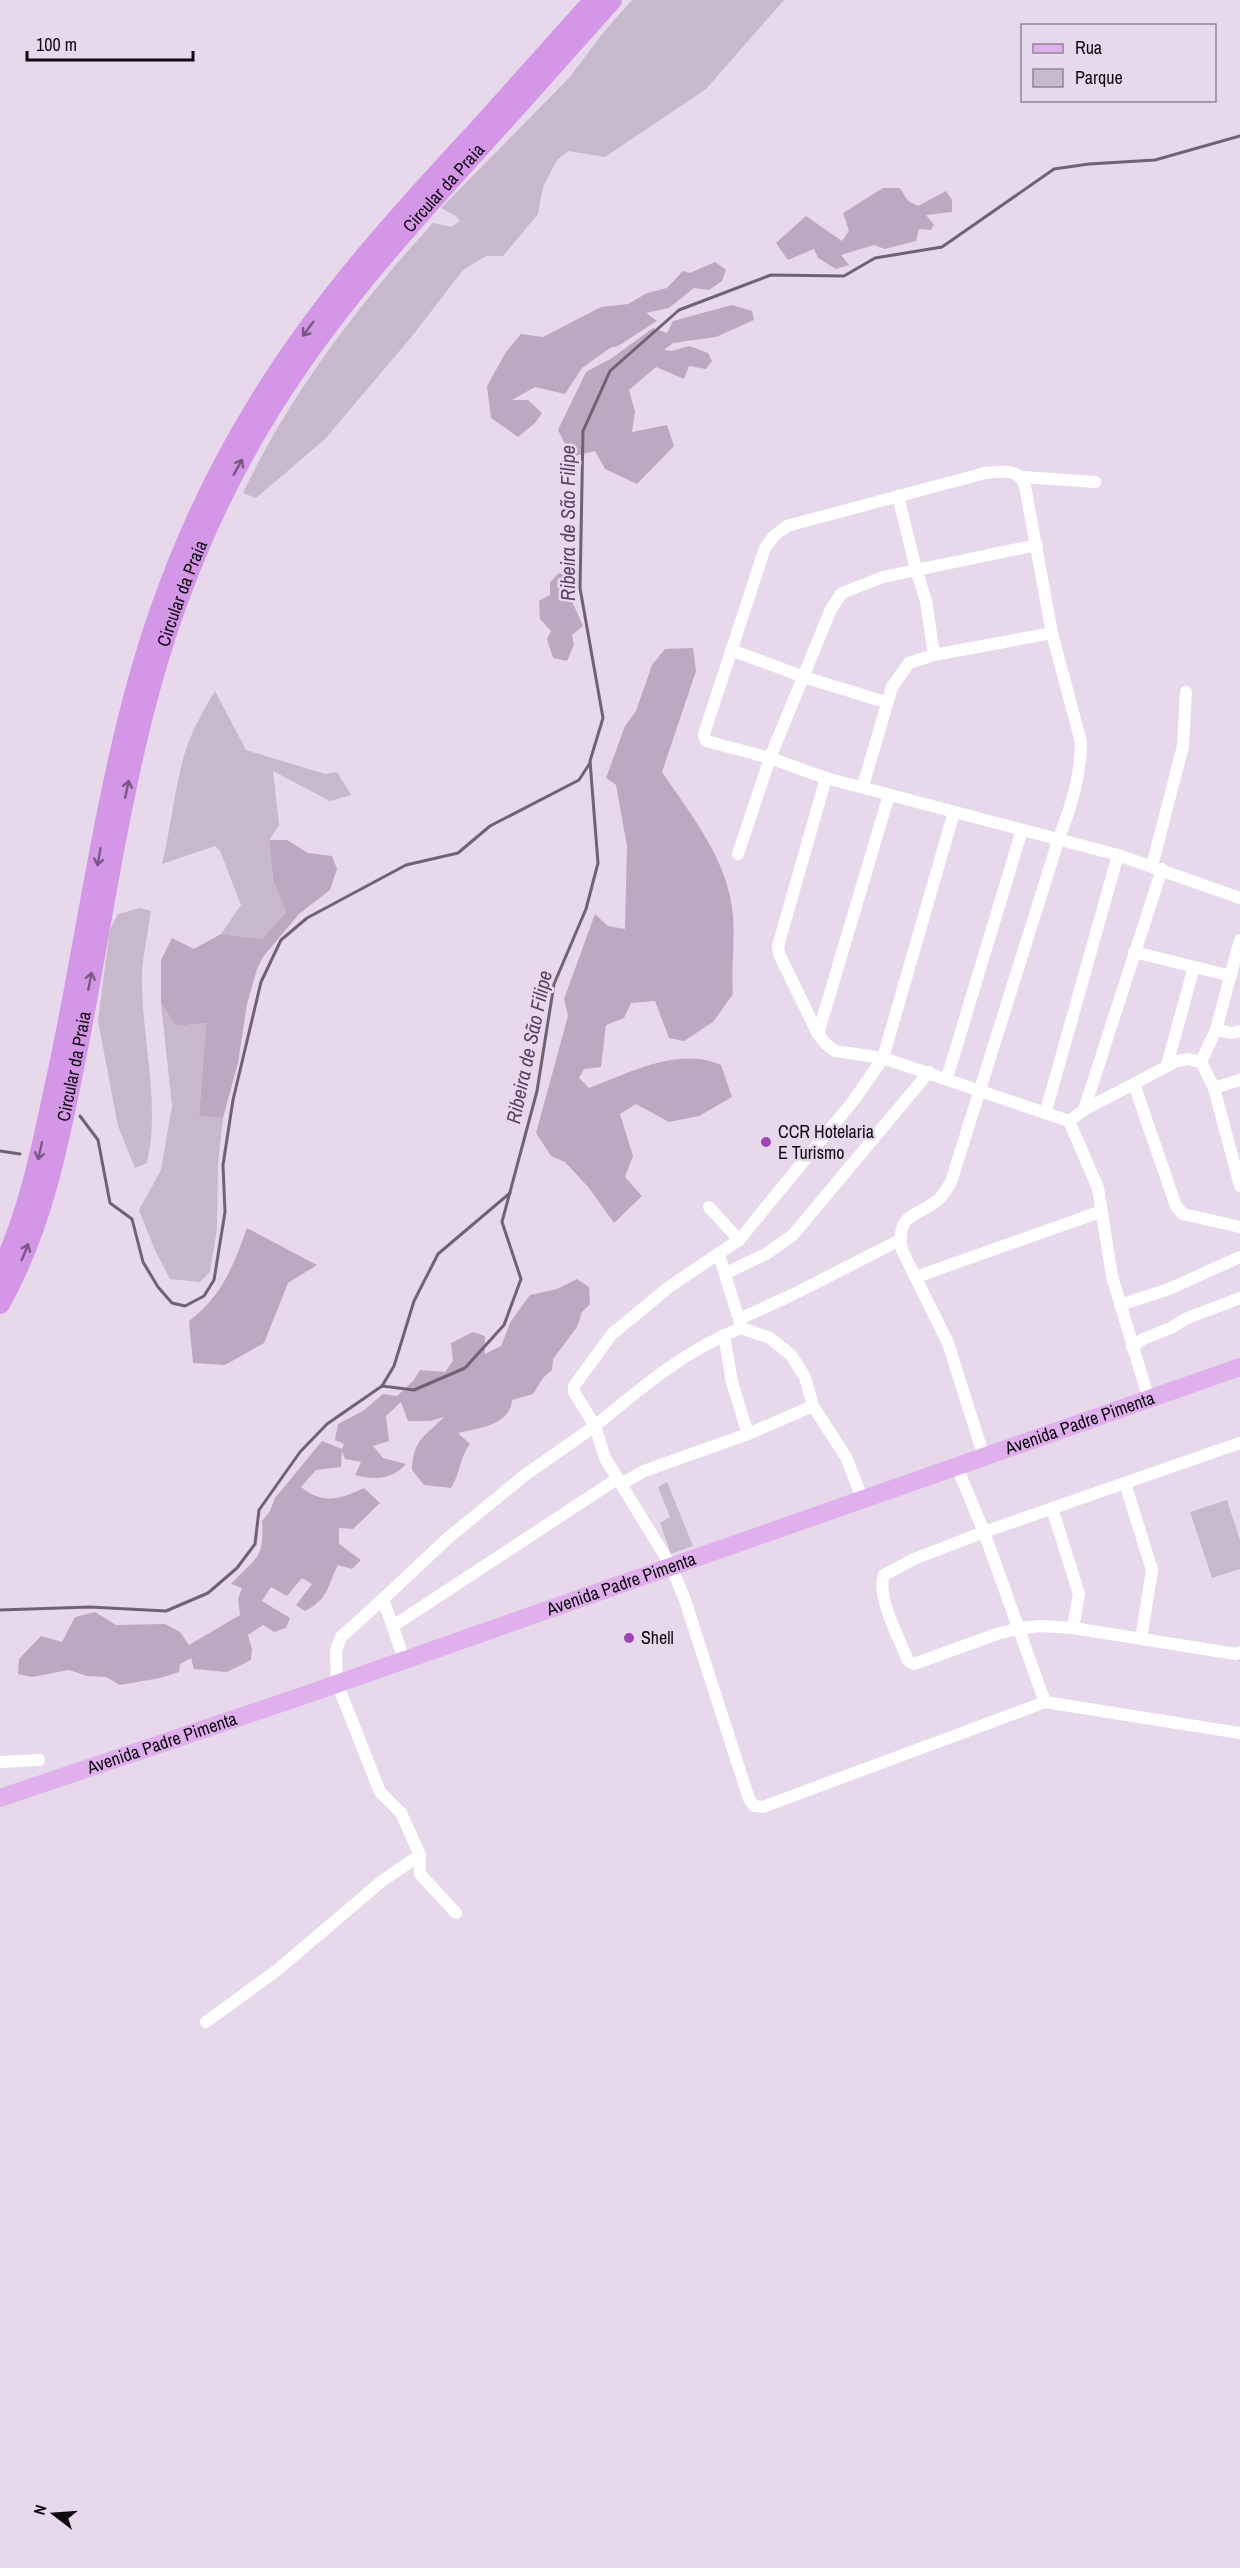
<svg xmlns="http://www.w3.org/2000/svg" width="1240" height="2568" font-family="'Archivo Narrow',sans-serif">
<style>
.green{fill:#c7b8cb}
.forest{fill:#bca9c1}
.lines{fill:none;stroke-linecap:round;stroke-linejoin:round}
.stream{stroke:#706173;stroke-width:3}
.minor{stroke:#fff;stroke-width:12}
.primary{stroke:#dfb0ec;stroke-width:18}
.trunk{stroke:#d496e6;stroke-width:20}
.oneway{stroke:#7b5786}
.poi-dot{fill:#9d46b3;stroke:#e8d8ec;stroke-width:2}
.labels{text-anchor:middle;stroke-width:5;stroke-linejoin:round;paint-order:stroke}
.street-label{font-size:18px;fill:#0f0a11;stroke:#e8d8ec}
.poi-label{font-size:18px;fill:#0f0a11;stroke:#e8d8ec;text-anchor:start}
.water-label{font-size:20px;font-style:italic;fill:#5c3f64;stroke:#e8d8ec}
</style>
<rect width="100%" height="100%" fill="#e8d8ec"/>
<!-- green -->
<g class="green">
<path d="M632 0H784L706 89 605 157 568 151 557 160 543 187 538 214 503 256H486L463 270 413 335 325 439 256 498 243 493C290 394 359 304 433 223L451 227 460 221 456 216 441 208 569 78 603 33Z"/>
<path d="M215 691 246 750 325 774 337 772 351 795 330 801 273 771 279 825 269 841 273 880 286 912 262 939 221 934 241 905 220 851 215 846 162 864C170 832 173 800 181 768 186 741 201 714 215 691Z"/>
<path d="M140 908 151 911C148 932 143 954 142 975 141 1038 161 1101 147 1163L135 1168 118 1126 98 1021 110 929 118 914Z"/>
<path d="M161 1003 176 1026 206 1023 199 1116 223 1118 218 1163 217 1229 210 1272 200 1282 170 1279 155 1250 139 1210 161 1170 172 1106Z"/>
<path d="M667 1482 693 1546 671 1554 660 1523 670 1517 658 1487Z"/>
<path d="M1227 1500 1240 1540V1569L1212 1578 1190 1512Z"/>
</g>
<!-- forest -->
<g class="forest">
<path d="M883 188H900L908 201 918 206 946 191 952 200V212L926 215 934 225 931 230 919 229 916 241 885 249 874 245 841 255 849 265 836 269 818 258 814 249 788 260 776 243 806 216 842 241 849 231 843 213Z"/>
<path d="M715 262 726 270 722 281 709 290 694 288 669 308 646 313 657 321 618 346 610 348 582 368 565 394 535 387 512 400H528L542 413 535 423 518 437 491 418 487 386 506 352 521 334 543 337 601 307 628 304 647 293 667 288 683 271 690 273Z"/>
<path d="M732 305 752 311 754 320 716 337 673 343 664 350 672 351 689 346 708 353 712 361 706 369 689 366 684 379 656 367 629 390 635 412 632 432 667 425 674 446 637 484 605 469 595 451 571 457 558 430 586 372 612 358 653 328 667 333 673 321Z"/>
<path d="M559 573 566 576 568 592 583 626 572 635 574 645 567 661 553 658 547 639 551 631 540 619 539 601 550 595V582Z"/>
<path d="M693 648 696 671 662 772C691 815 729 861 733 916 735 942 731 968 733 994L713 1022 684 1041 669 1038 655 1001 631 1003 624 1018 606 1025 601 1067 584 1069 579 1078 589 1088C629 1073 679 1046 721 1065L732 1097 699 1116 669 1122 636 1104 620 1114 633 1156 625 1177 642 1196 614 1223 589 1188 565 1162 551 1156 536 1133 568 1016 564 999 595 914 608 926 625 929 627 846 616 785 606 778 625 726 636 711 652 665 665 649Z"/>
<path d="M269 840H287L308 853 332 856 337 869 330 890 299 914 263 957 257 969 247 1004 238 1063 223 1118 199 1116 206 1023 176 1026 161 1003V960L172 938 194 949 221 934 262 939 286 912 273 880Z"/>
<path d="M247 1228 317 1265 288 1283 264 1343 225 1365 193 1363 189 1321C222 1296 233 1267 247 1228Z"/>
<path d="M577 1279 589 1287 590 1304 582 1312 577 1327 553 1359 552 1370 543 1378 533 1394 512 1400C510 1426 478 1428 458 1433L470 1444C458 1461 462 1470 451 1488L424 1485 412 1470C413 1440 424 1437 444 1417L430 1421H408L401 1402 386 1416 389 1441 373 1446 383 1458 406 1464C392 1480 374 1480 355 1475L361 1462 345 1459 342 1451 341 1467 316 1470 301 1487C323 1505 340 1499 364 1488L380 1503 353 1529 339 1528V1544L361 1560 352 1569 338 1565C326 1587 331 1597 305 1611L296 1605 312 1584 302 1578 287 1596 271 1587 262 1601 290 1618 286 1628 274 1632 263 1625 248 1635 252 1649 251 1660 227 1672 194 1669 191 1658 180 1664 179 1672 160 1678 120 1685 106 1677 87 1676 69 1670 32 1677 18 1674 19 1659 41 1636 62 1642 75 1617 95 1612 116 1625 165 1624 180 1632 189 1645 240 1615 238 1599 242 1588 231 1584C255 1558 265 1559 262 1521L270 1511 275 1498 322 1441 342 1449 344 1444 335 1440 338 1424 363 1411 383 1394 397 1396 413 1381 420 1370 445 1372 453 1361 451 1343 473 1332 485 1336V1354L501 1346 511 1321 530 1295 557 1289Z"/>
</g>
<g class="lines">
<!-- stream -->
<g class="stream">
<path d="M80 1116 98 1140 110 1203 132 1219 143 1262 158 1287 172 1303 185 1306 204 1296 214 1280 225 1212 223 1165 233 1100 261 982 281 940 307 918 406 865 458 853 490 826 579 780 590 763"/>
<path d="M0 1151 20 1154"/>
<path d="M382 1386 394 1366 414 1301 438 1254 510 1193"/>
<path d="M0 1610 90 1607 166 1611 208 1593 237 1568 255 1544 259 1510 300 1452 327 1424 382 1386 414 1390 465 1368 504 1325 521 1279 502 1222 537 1091 554 984 586 909 598 863 590 761 603 718 580 588 583 431 610 371 679 310 771 275 844 276 875 258 942 247 1054 169 1089 164 1155 160 1240 136"/>
</g>
<!-- minor -->
<g class="minor">
<path d="M1023 477 1095 482"/>
<path d="M898 496 916 569 926 601 934 655 1052 633"/>
<path d="M731 650 804 677 885 702"/>
<path d="M826 778 778 946 779 954 818 1034 826 1044 835 1051 883 1058 1069 1121 1098 1188 1112 1276 1149 1400"/>
<path d="M863 786 892 687 909 663 934 655"/>
<path d="M738 854 770 758 831 609 842 593 883 577 1037 545"/>
<path d="M1152 866 1183 746 1186 692"/>
<path d="M1134 952 1231 976"/>
<path d="M1216 1030 1232 1033 1240 1031"/>
<path d="M818 1034 889 795"/>
<path d="M1201 1062 1216 1030 1240 940"/>
<path d="M1167 1065 1194 967"/>
<path d="M947 1078 1022 830"/>
<path d="M1134 1084 1176 1206 1183 1214 1240 1227"/>
<path d="M1214 1088 1240 1080"/>
<path d="M1084 1110 1162 869"/>
<path d="M1046 1111 1118 855"/>
<path d="M1069 1121 1084 1110 1177 1061 1188 1059 1201 1062 1214 1088 1240 1186"/>
<path d="M709 1207 739 1240"/>
<path d="M719 1255 741 1326"/>
<path d="M726 1273 766 1254 793 1235 929 1072"/>
<path d="M916 1277 1102 1211"/>
<path d="M1120 1305 1169 1289 1240 1257"/>
<path d="M739 1319 790 1296 900 1240"/>
<path d="M724 1335 732 1382 748 1434"/>
<path d="M1132 1347 1143 1339 1171 1328 1185 1319 1240 1298"/>
<path d="M813 1406 748 1434 644 1471 621 1484 671 1566 685 1600 749 1799 754 1806 763 1807 1045 1702 1240 1733"/>
<path d="M1240 1443 984 1532 914 1559 884 1575C876 1597 900 1639 908 1661L914 1664 997 1634 1020 1628 1040 1626 1073 1628 1236 1654 1240 1652"/>
<path d="M984 1457 948 1343 902 1250C895 1210 921 1217 940 1198 944 1194 948 1187 951 1182L1059 838C1071 806 1081 776 1081 742L1052 633 1025 486C1019 467 1002 472 985 473L787 526 774 536 765 548 704 734 706 741 770 758 826 778 1118 855 1240 898"/>
<path d="M957 1467 984 1532 1045 1702"/>
<path d="M1125 1483 1152 1570 1141 1639"/>
<path d="M621 1484 605 1458 595 1426C642 1387 684 1351 741 1328L770 1338 791 1355 805 1377 813 1406 846 1457 863 1500"/>
<path d="M1052 1508 1079 1594 1073 1628"/>
<path d="M383 1599 341 1637 336 1651 337 1683 380 1792 401 1813 420 1855V1874L456 1913"/>
<path d="M393 1626 617 1479"/>
<path d="M404 1659 383 1599 448 1538 525 1475 595 1426 574 1392V1386L612 1334 669 1287 739 1240 854 1100 883 1058 954 812"/>
<path d="M0 1762 39 1760"/>
<path d="M206 2022 276 1971 382 1881 420 1855"/>
</g>
<!-- primary -->
<path class="primary" id="s1" d="M0 1798 308 1694 1240 1367"/>
<!-- trunk -->
<g class="trunk">
<path d="M0 1273C27 1216 40 1155 53 1093 81 969 97 842 128 718 155 608 198 501 257 405 319 302 401 212 483 124 520 83 557 41 594 0"/>
<path id="s2" d="M0 1304C45 1224 61 1133 79 1043 100 934 116 824 143 716 174 592 226 471 299 366 354 286 419 215 484 143 527 96 569 48 612 0"/>
</g>
</g>
<!-- one-way arrows -->
<defs><path id="oneway-shaft" d="M-6 0H5M1.5-3L5.5 0L1.5 3" fill="none" stroke-width="1.6" stroke-linecap="round" stroke-linejoin="round" transform="scale(1.5)"/></defs>
<g class="oneway">
<use href="#oneway-shaft" transform="translate(308 329) rotate(127)"/>
<use href="#oneway-shaft" transform="translate(238 467) rotate(-61)"/>
<use href="#oneway-shaft" transform="translate(127 789) rotate(-78)"/>
<use href="#oneway-shaft" transform="translate(99 857) rotate(100)"/>
<use href="#oneway-shaft" transform="translate(90 981) rotate(-79)"/>
<use href="#oneway-shaft" transform="translate(40 1151) rotate(103)"/>
<use href="#oneway-shaft" transform="translate(25 1252) rotate(-68)"/>
</g>
<!-- markers -->
<g class="poi-dot">
<circle cx="766" cy="1142" r="6"/>
<circle cx="629" cy="1638" r="6"/>
</g>
<g class="labels">
<!-- street labels -->
<g class="street-label">
<text dy="6" stroke="none"><textPath href="#s2" startOffset="1222">Circular da Praia</textPath></text>
<text dy="6" stroke="none"><textPath href="#s2" startOffset="736">Circular da Praia</textPath></text>
<text dy="6" stroke="none"><textPath href="#s2" startOffset="250">Circular da Praia</textPath></text>
<text dy="6" stroke="none"><textPath href="#s1" startOffset="1143">Avenida Padre Pimenta</textPath></text>
<text dy="6" stroke="none"><textPath href="#s1" startOffset="657">Avenida Padre Pimenta</textPath></text>
<text dy="6" stroke="none"><textPath href="#s1" startOffset="171">Avenida Padre Pimenta</textPath></text>
</g>
<!-- poi labels -->
<g class="poi-label">
<text x="778" y="1138">CCR Hotelaria<tspan x="778" dy="21">E Turismo</tspan></text>
<text x="641" y="1644">Shell</text>
</g>
<!-- water labels -->
<g class="water-label">
<text transform="translate(568 523) rotate(-90)" y="7">Ribeira de São Filipe</text>
<text transform="translate(529 1047) rotate(-78)" y="7">Ribeira de São Filipe</text>
</g>
</g>
<!-- legend -->
<rect x="1021" y="24" width="195" height="78" fill="#e8d8ec" stroke="#918694" stroke-width="1.5"/>
<rect x="1033" y="44" width="30" height="9" fill="#dfb0ec" stroke="#918694" stroke-width="1.5"/>
<text x="1075" y="54" font-size="18" fill="#0f0a11">Rua</text>
<rect x="1033" y="69" width="30" height="18" fill="#c7b8cb" stroke="#918694" stroke-width="1.5"/>
<text x="1075" y="84" font-size="18" fill="#0f0a11">Parque</text>
<!-- north arrow -->
<g transform="translate(54 2514) rotate(287)" stroke="#e8d8ec" stroke-width="4.5" paint-order="stroke">
<path d="M0-4.5L10 22L0 15L-10 22Z" fill="#0f0a11"/>
<text y="-9" font-size="16" font-weight="bold" text-anchor="middle" fill="#0f0a11">N</text>
</g>
<!-- scale -->
<path d="M27 51v9h166v-9" fill="none" stroke="#0f0a11" stroke-width="3"/>
<text x="36" y="51" font-size="18" fill="#0f0a11" stroke="#e8d8ec" stroke-width="4.5" paint-order="stroke">100 m</text>
</svg>
